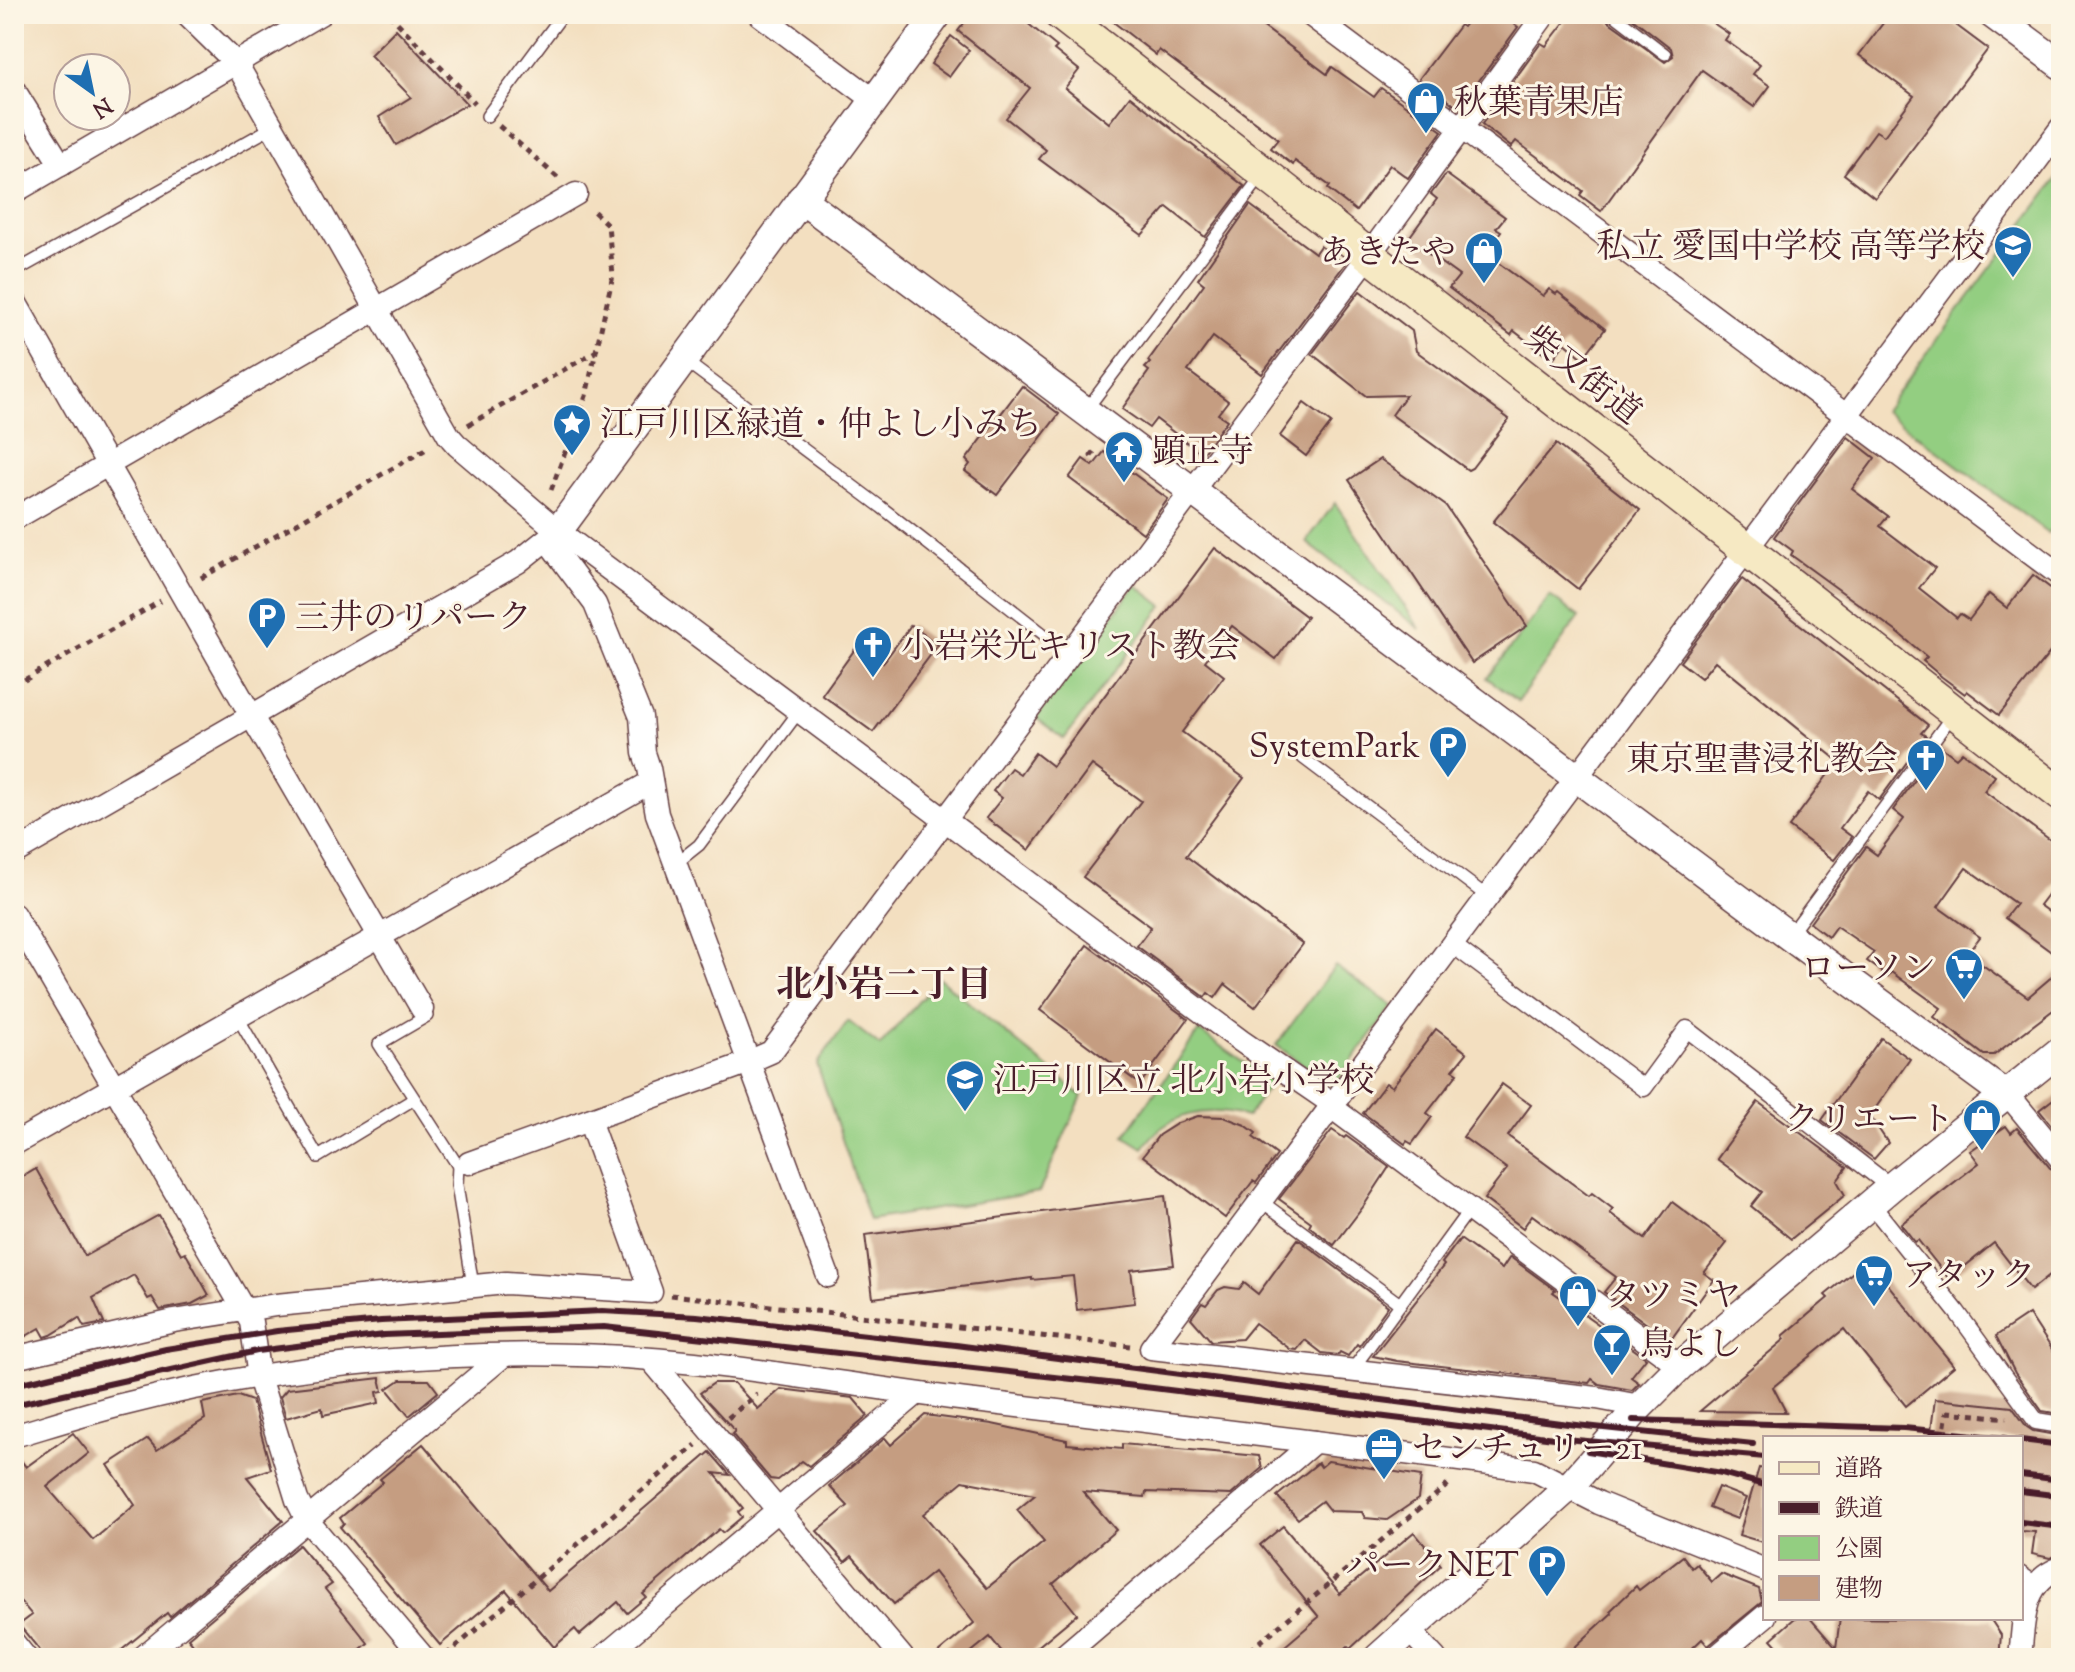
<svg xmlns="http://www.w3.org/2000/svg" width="2075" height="1672" font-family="'Sorts Mill Goudy','Noto Serif JP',serif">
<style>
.green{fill:#93ce81;stroke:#6e7656;stroke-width:2}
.building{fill:#c59d81;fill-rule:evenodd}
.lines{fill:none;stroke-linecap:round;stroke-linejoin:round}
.service-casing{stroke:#633c41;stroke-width:14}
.pedestrian-casing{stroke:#633c41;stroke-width:19}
.minor-casing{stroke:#633c41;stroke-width:25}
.tertiary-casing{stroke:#633c41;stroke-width:31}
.secondary-casing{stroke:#633c41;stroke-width:35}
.path{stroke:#633c41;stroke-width:5;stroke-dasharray:6 6;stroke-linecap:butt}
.service{stroke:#fff;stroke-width:11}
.pedestrian{stroke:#fff;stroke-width:16}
.minor{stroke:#fff;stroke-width:22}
.tertiary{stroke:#fff;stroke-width:28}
.secondary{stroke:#f6e9c3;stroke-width:32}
.rail{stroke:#4a1f2b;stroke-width:6}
.path-bridge{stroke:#633c41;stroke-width:5;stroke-dasharray:6 6;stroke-linecap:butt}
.labels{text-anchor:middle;stroke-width:6;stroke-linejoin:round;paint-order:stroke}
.poi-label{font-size:34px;fill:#4a1f2b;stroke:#fcf5e5;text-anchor:start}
.street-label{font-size:34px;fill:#4a1f2b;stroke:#fcf5e5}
.neighbourhood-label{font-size:36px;font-weight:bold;fill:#4a1f2b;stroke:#fcf5e5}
</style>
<rect width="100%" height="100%" fill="#fcf5e5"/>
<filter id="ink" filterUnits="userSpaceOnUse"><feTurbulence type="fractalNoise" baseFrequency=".0125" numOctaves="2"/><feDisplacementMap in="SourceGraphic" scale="16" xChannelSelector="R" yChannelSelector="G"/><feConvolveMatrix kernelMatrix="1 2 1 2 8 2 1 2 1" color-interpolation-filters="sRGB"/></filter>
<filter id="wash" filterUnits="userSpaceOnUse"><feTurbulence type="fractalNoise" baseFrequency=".006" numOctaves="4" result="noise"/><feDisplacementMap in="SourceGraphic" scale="32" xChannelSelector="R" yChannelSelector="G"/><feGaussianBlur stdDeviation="1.8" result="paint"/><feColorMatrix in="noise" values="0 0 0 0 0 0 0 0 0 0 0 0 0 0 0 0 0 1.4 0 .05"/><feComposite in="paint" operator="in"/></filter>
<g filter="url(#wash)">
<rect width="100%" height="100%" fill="#f3dfc0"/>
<!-- green -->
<g class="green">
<path d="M2061 173V517L2048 533 1884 411Z"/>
<path d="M1335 503 1420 629 1306 542Z"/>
<path d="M1136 585 1163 606 1064 739 1036 718Z"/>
<path d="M1550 596 1579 617 1518 701 1487 678Z"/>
<path d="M1335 966 1393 1006 1333 1086 1276 1045Z"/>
<path d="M939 978 1082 1096 1039 1192 869 1220 817 1064 848 1021 880 1046Z"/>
<path d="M1199 1031 1272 1082 1247 1117C1207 1106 1167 1112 1143 1148L1124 1136Z"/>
</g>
<g id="blocks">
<!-- building -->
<g class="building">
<path d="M971 14H1016L1057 47 1054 50 1079 70 1065 88 1109 123 1130 96 1244 186 1205 237 1167 207 1142 235 1039 159 1046 150 1006 118 1030 88 958 31Z"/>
<path d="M1103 14H1246L1327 74 1332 67 1374 97 1381 88 1442 131 1408 178 1390 165 1356 211 1328 189 1330 186 1295 161 1293 165 1271 148 1278 139 1159 50 1156 55Z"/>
<path d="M1473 14H1501L1518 27 1459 108 1419 79 1460 25 1463 27Z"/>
<path d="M1571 14H1605L1608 21 1665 62 1673 56 1671 48 1627 14H1700L1729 34 1725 40 1760 65 1753 74 1770 86 1754 107 1702 70 1601 211 1580 195 1583 191 1516 141 1511 147 1482 124 1541 43 1546 46Z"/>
<path d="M1890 14H1941L1988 49 1875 198 1844 174 1876 131 1884 136 1914 96 1859 55Z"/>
<path d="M396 29 467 104 396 145 379 117 411 97 370 55Z"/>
<path d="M951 36 969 50 949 77 931 64Z"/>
<path d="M1446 174 1505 217 1496 228 1501 231 1485 253 1543 296 1549 289 1556 294 1558 292 1605 329 1583 358 1565 343 1552 360 1514 331 1511 335 1449 288 1459 276 1408 239 1437 199 1431 194Z"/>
<path d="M1250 205 1315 253 1320 246 1345 264 1262 374 1213 337 1188 371 1228 401 1218 414 1227 420 1202 454 1156 419 1149 428 1122 409 1149 371 1145 368 1150 363 1148 361 1204 284 1198 279Z"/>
<path d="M1360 291 1412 331 1416 351 1509 419 1472 468 1468 470 1392 415 1406 395 1366 396 1312 354Z"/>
<path d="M1022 386 1059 414 997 495 965 471 970 464 966 460Z"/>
<path d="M1304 403 1331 423 1306 456 1280 436Z"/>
<path d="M1848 437 1875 458 1852 489 1888 516 1880 526 1935 568 1919 588 1957 618 1960 614 1969 620 1989 594 2007 608 2033 575 2061 596V657L2052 650 1999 715 1967 691 1965 694 1942 677 1923 661 1927 657 1897 632 1791 555 1793 551 1774 537Z"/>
<path d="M1556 444 1640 510 1578 589 1493 522Z"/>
<path d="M1104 452 1168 499 1143 533 1069 478 1083 459 1093 466Z"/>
<path d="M1380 459 1446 506 1527 626 1472 663 1349 480Z"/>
<path d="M1215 548 1307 617 1276 659 1232 626 1205 661 1224 676 1182 732 1244 778 1186 856 1303 944 1255 1007 1225 984 1215 998 1208 993 1205 997 1137 946 1151 927 1083 877 1141 801 1092 765 1029 850 986 818 1002 798 993 791 1011 768 1020 774 1035 753 1052 766Z"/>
<path d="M1742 579 1928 725 1921 733 1926 736 1879 800 1868 791 1840 828 1852 837 1834 860 1789 827 1838 761 1715 661 1701 678 1680 662Z"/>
<path d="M911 625 938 645 873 732 822 695 858 645 883 663Z"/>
<path d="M1940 746 1956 758 1962 752 1995 776 1984 791 2061 848V876L2039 905 2061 921V959L2005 918 2016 904 1966 868 1938 907 1980 937 1967 954 2028 997 2061 969V1004L1994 1055H1984L1934 1017 1941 1008 1891 972 1888 976 1867 961 1874 952 1836 926 1828 937 1810 923 1866 847 1877 855 1904 819 1893 810Z"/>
<path d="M1087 945 1188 1019 1140 1084 1040 1010Z"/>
<path d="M1436 1029 1467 1053 1453 1070 1458 1073 1427 1113 1432 1117 1412 1144 1407 1141 1405 1144 1363 1113 1386 1083 1392 1087Z"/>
<path d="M1881 1038 1910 1059 1870 1116 1888 1143 1874 1159 1822 1120Z"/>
<path d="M1502 1084 1531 1105 1508 1136 1589 1196 1592 1193 1613 1209 1610 1213 1645 1239 1672 1202 1727 1243 1704 1273 1714 1280 1672 1338 1665 1333 1663 1336 1604 1292 1616 1277 1532 1215 1523 1228 1484 1199 1507 1169 1463 1137Z"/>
<path d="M2061 1093V1137L2039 1110Z"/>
<path d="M1758 1102 1847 1167 1837 1181 1845 1195 1791 1239 1751 1206 1762 1192 1717 1159Z"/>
<path d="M1198 1116 1224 1117 1245 1125 1256 1133 1253 1137 1277 1155 1256 1183 1253 1181 1225 1218 1143 1156 1159 1135 1178 1123Z"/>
<path d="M2006 1126 2011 1133 2017 1128 2050 1168 2061 1173V1266L2031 1290 1994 1243 1949 1279 1918 1240 1915 1242 1901 1224 1979 1163 1970 1151Z"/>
<path d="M1332 1130 1344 1138 1346 1136 1389 1167 1363 1207 1334 1245 1309 1226 1311 1222 1279 1199Z"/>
<path d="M36 1169 85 1256 159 1215 181 1254 185 1252 209 1295 192 1304 160 1310 152 1297 148 1299 134 1275 93 1298 104 1323 84 1327 79 1318 51 1335 45 1337 40 1328 14 1343V1182Z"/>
<path d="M1165 1196 1174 1265 1131 1270 1135 1303 1077 1310 1073 1276 1032 1280V1278L873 1298 865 1235Z"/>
<path d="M1298 1239 1388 1306 1359 1346 1357 1344 1348 1356 1340 1352 1338 1355 1322 1353 1305 1340 1297 1350 1290 1349 1255 1323 1242 1339 1211 1341 1191 1318 1202 1303 1206 1305 1218 1290 1225 1287 1239 1289 1244 1283 1258 1294Z"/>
<path d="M1460 1239 1502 1269 1510 1257 1555 1290 1553 1292 1646 1358 1631 1377 1639 1383 1632 1390 1599 1384 1592 1379 1589 1383 1397 1361 1373 1356 1444 1265 1442 1263Z"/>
<path d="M1868 1260 1954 1366 1906 1406 1844 1329 1773 1387 1786 1412 1700 1411 1785 1339 1783 1336 1828 1298 1825 1295Z"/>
<path d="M2029 1314 2061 1363V1414L2042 1411 2015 1373 1996 1336Z"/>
<path d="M380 1378 383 1391 377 1392 379 1403 323 1415 322 1408 286 1418 280 1397 287 1389Z"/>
<path d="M400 1380H429L438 1392 409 1416 387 1389Z"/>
<path d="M714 1383H734L758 1409 781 1389 853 1398 868 1416 809 1466 802 1461 778 1480 770 1479 732 1434 735 1431 700 1393Z"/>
<path d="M238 1396 252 1401 271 1469 247 1477 283 1521 170 1617 167 1613 112 1658H46L19 1625 32 1615 14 1594V1451L26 1467 73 1433 89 1453 47 1487 93 1540 135 1505 108 1465 148 1439 157 1450 205 1419 202 1403Z"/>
<path d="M1935 1399 2012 1407 2027 1427 2033 1431 2061 1436V1554L2050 1558 2032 1554 2035 1532 2021 1531V1438H1930Z"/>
<path d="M925 1415 992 1424 1067 1440V1444L1122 1449V1444L1259 1456 1262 1468 1231 1495 1146 1492 1145 1497 1083 1492 1116 1530 1053 1584 1077 1614 1024 1658H1007L990 1637 964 1658H932L974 1623 934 1572 894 1604 852 1556 845 1562 817 1531 848 1506 829 1486 885 1438 891 1445ZM963 1481 1035 1495 1017 1510 1044 1542 987 1588 923 1514Z"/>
<path d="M423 1444 548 1591 710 1452 730 1475 714 1473 743 1508 738 1512 742 1517 723 1533 719 1529 685 1558 643 1594 646 1597 627 1613 618 1602 580 1635 575 1629 554 1647 506 1590 440 1645 340 1527 344 1524 340 1518 383 1482 380 1479Z"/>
<path d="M1328 1461 1421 1476 1418 1499 1387 1520 1365 1518 1362 1512 1330 1511 1322 1501 1298 1519 1277 1496 1318 1463 1321 1467Z"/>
<path d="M1759 1468 1765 1469V1543L1739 1535Z"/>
<path d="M1718 1487 1746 1498 1737 1519 1709 1508Z"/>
<path d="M1283 1526 1340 1594 1414 1532 1441 1565 1351 1648 1348 1646 1334 1658H1271L1319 1617 1260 1545Z"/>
<path d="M299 1545 332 1584 325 1589 368 1643 350 1658H205L188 1638Z"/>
<path d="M1683 1556 1692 1568 1697 1564 1712 1582 1721 1574 1759 1589 1762 1602 1708 1646 1702 1639 1682 1658H1563L1612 1613 1610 1611 1636 1586 1639 1590Z"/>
<path d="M1795 1618H1810L1836 1648 1840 1618 1991 1620 2001 1635 1999 1658H1788L1771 1639Z"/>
</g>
</g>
</g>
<g filter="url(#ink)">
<use href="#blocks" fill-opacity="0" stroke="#633c41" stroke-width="2"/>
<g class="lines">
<!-- service casing -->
<g class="service-casing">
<g id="service">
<path d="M1613 14 1665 54"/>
<path d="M487 116 563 14"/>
<path d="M14 272 273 127"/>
<path d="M684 360 881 507 1069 654"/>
<path d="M1086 410 1263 174"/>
<path d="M1303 758 1488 897"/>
<path d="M675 864 699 845 800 710"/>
<path d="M1789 936 1954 713"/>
<path d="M423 1010 427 1016 379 1044 458 1166 469 1163"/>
<path d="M237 1016 318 1157 414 1099"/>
<path d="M458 1166 457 1185 473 1286"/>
<path d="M1261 1201 1400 1304"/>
<path d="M1352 1370 1469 1210"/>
<path d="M2021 1572 2037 1583"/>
</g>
</g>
<!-- pedestrian casing -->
<g class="pedestrian-casing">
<g id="pedestrian">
<path d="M1453 945 1644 1088 1687 1029 1891 1187"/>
<path d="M1871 1204 1957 1312 2036 1421 2061 1425"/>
</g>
</g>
<!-- minor casing -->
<g class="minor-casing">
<g id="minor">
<path d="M186 14 236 63 449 436 457 445 558 531 1241 1041 1324 1098 1338 1112 1680 1366"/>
<path d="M759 14 874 100"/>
<path d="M1309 14 2061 576"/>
<path d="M14 90 61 165"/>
<path d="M14 192 320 14"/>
<path d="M14 300 252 717 422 1009"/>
<path d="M14 519 576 194"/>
<path d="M548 541 595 604 641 717 644 753 649 768 657 814 828 1276"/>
<path d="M14 853 518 562 557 531"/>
<path d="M14 915 251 1322 259 1377 297 1500 307 1520 424 1658"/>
<path d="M2004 1094 2016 1104 2061 1159"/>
<path d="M14 1144 651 782"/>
<path d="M469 1163 736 1067 771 1052 1358 270 1545 14"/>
<path d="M14 1358 174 1321 276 1305 506 1283 651 1292 589 1120"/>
<path d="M652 1361 903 1658"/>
<path d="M1640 1406 1597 1398 1151 1348 2061 128"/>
<path d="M14 1436C51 1425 88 1413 125 1404 271 1367 426 1351 577 1355 711 1358 842 1385 975 1401 1162 1423 1348 1445 1534 1470L1599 1503 1765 1570"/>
<path d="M1409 1630 1435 1658"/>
<path d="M14 1643 26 1658"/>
<path d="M142 1658 503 1356"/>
<path d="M602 1658 916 1394"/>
<path d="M1061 1658 1314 1442"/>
<path d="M1715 1658 1765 1616"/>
<path d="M2020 1658C2024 1623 2021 1581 2061 1568"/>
</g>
</g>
<!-- tertiary casing -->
<g class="tertiary-casing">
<g id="tertiary">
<path d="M1992 14 2061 65"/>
<path d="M801 199 1789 936 2004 1094"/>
<path d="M558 531 938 14"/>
<path d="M1378 1658 1569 1487 1640 1406 1680 1366 1891 1187 2061 1050"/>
</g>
</g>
<!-- secondary casing -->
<g class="secondary-casing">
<path id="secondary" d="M1060 14 2061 795"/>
</g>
<!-- path -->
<g class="path">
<path d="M389 14 475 103"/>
<path d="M499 126 558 178"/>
<path d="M468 425 595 352"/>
<path d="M1094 452 1091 456 1094 461"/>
<path d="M551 490 586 396 613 275 608 225 591 209"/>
<path d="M201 578 428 448"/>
<path d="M14 686 161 601"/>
<path d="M671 1295 1130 1346"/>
<path d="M1947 1412 2007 1418"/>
<path d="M728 1418 757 1394"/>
<path d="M446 1655 696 1445"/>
<path d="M1241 1658 1450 1483"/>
</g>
<!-- service -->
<use href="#service" class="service"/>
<!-- pedestrian -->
<use href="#pedestrian" class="pedestrian"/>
<!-- minor -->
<use href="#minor" class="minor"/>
<!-- tertiary -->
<use href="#tertiary" class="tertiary"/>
<!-- secondary -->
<use href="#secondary" class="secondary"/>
<!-- rail -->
<g class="rail">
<path d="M14 1385 166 1349 277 1331 381 1321 602 1311 697 1316 956 1345 1576 1425 1753 1444"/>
<path d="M14 1405 257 1351 384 1335 604 1327 1153 1388 1554 1438 1765 1457"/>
<path d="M1633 1420 1904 1428 2005 1438"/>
<path d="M2021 1440 2061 1445"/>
<path d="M1588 1451 1722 1473 1765 1485"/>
<path d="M2021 1475 2061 1480"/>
<path d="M2021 1491 2061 1496"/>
<path d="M2021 1522 2061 1527"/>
</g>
<!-- path-bridge -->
<path class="path-bridge" d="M1943 1438 1947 1412"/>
</g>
</g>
<!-- icons -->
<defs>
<g id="shop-pin" transform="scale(2)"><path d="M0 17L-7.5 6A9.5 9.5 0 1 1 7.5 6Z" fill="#1f6fb2" stroke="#fcf5e5"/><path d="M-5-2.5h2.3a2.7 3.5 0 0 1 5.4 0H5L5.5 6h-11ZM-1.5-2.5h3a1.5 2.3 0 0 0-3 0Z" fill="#fff"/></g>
<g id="school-pin" transform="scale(2)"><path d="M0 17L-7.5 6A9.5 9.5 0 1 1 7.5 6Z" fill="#1f6fb2" stroke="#fcf5e5"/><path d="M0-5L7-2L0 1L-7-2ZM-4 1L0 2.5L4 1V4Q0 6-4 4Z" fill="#fff"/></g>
<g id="sight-pin" transform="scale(2)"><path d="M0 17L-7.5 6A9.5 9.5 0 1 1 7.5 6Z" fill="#1f6fb2" stroke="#fcf5e5"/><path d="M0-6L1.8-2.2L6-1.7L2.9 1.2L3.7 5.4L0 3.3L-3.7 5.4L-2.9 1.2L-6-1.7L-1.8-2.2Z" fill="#fff"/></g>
<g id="temple-pin" transform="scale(2)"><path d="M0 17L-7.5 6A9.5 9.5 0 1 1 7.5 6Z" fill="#1f6fb2" stroke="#fcf5e5"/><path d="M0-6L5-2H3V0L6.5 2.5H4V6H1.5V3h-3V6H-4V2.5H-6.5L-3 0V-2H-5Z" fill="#fff"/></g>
<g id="parking-pin" transform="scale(2)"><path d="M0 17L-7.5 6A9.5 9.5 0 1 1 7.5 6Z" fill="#1f6fb2" stroke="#fcf5e5"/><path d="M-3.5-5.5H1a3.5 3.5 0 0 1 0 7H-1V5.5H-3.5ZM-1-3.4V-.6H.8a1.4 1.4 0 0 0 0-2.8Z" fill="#fff"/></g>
<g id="church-pin" transform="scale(2)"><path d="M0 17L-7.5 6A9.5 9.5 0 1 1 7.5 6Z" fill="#1f6fb2" stroke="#fcf5e5"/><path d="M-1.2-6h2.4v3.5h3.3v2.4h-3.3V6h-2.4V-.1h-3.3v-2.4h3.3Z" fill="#fff"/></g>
<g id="supermarket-pin" transform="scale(2)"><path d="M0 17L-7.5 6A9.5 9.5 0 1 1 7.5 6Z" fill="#1f6fb2" stroke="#fcf5e5"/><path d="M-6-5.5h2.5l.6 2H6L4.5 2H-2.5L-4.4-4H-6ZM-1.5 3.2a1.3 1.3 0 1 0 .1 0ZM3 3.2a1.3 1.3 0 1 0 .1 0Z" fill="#fff"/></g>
<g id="bar-pin" transform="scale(2)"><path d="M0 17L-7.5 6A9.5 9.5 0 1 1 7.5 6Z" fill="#1f6fb2" stroke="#fcf5e5"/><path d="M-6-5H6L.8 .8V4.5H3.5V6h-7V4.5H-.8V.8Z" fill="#fff"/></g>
<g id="office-pin" transform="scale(2)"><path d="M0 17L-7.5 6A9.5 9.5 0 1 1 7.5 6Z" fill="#1f6fb2" stroke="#fcf5e5"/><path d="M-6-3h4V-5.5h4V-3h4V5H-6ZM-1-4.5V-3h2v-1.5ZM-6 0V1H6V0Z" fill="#fff"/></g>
</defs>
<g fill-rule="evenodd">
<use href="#shop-pin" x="1426" y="101"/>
<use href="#school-pin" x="2013" y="245"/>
<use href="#shop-pin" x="1484" y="251"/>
<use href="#sight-pin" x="572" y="423"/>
<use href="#temple-pin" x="1124" y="450"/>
<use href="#parking-pin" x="267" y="616"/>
<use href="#church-pin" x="873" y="645"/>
<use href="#parking-pin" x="1448" y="745"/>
<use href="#church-pin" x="1926" y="758"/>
<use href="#supermarket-pin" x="1964" y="967"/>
<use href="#school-pin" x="965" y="1079"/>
<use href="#shop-pin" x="1982" y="1118"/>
<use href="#supermarket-pin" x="1874" y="1274"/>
<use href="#shop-pin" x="1578" y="1294"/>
<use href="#bar-pin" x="1612" y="1343"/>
<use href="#office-pin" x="1384" y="1447"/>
<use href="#parking-pin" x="1547" y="1564"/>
</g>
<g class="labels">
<!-- poi labels -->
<g class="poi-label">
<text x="1454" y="113">秋葉青果店</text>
<text x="1985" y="257" text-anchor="end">私立 愛国中学校 高等学校</text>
<text x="1456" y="263" text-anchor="end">あきたや</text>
<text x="600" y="435">江戸川区緑道・仲よし小みち</text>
<text x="1152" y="462">顕正寺</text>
<text x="295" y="628">三井のリパーク</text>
<text x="901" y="657">小岩栄光キリスト教会</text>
<text x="1420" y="757" text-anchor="end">SystemPark</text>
<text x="1898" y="770" text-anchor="end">東京聖書浸礼教会</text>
<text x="1936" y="979" text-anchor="end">ローソン</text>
<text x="993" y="1091">江戸川区立 北小岩小学校</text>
<text x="1954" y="1130" text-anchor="end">クリエート</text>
<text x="1902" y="1286">アタック</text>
<text x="1606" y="1306">タツミヤ</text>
<text x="1640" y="1355">鳥よし</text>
<text x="1412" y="1459">センチュリー21</text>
<text x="1519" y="1576" text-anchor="end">パークNET</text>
</g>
<!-- street labels -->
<g class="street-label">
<text transform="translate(1584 374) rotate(38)" y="12">柴又街道</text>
</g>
<!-- neighbourhood labels -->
<g class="neighbourhood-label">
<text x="884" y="996">北小岩二丁目</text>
</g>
</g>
<!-- margin -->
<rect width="2075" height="1672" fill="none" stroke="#fcf5e5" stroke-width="48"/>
<!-- legend -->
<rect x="1763" y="1436" width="260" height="184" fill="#fcf5e5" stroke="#b59f9b" stroke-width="2"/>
<rect x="1779" y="1462" width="40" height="12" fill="#f6e9c3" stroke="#b59f9b" stroke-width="2"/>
<text x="1835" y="1476" font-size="24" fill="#4a1f2b">道路</text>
<rect x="1779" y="1502" width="40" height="12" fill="#4a1f2b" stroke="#b59f9b" stroke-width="2"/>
<text x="1835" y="1516" font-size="24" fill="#4a1f2b">鉄道</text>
<rect x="1779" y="1536" width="40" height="24" fill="#93ce81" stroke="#b59f9b" stroke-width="2"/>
<text x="1835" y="1556" font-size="24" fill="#4a1f2b">公園</text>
<rect x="1779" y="1576" width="40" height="24" fill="#c59d81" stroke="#b59f9b" stroke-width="2"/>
<text x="1835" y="1596" font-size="24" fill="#4a1f2b">建物</text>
<!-- north arrow -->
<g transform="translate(92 92) rotate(147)"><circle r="38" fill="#fcf5e5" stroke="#b59f9b" stroke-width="2"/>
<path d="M0-6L14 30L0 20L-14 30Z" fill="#1f6fb2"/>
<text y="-12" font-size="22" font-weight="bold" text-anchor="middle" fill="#4a1f2b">N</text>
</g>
</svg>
